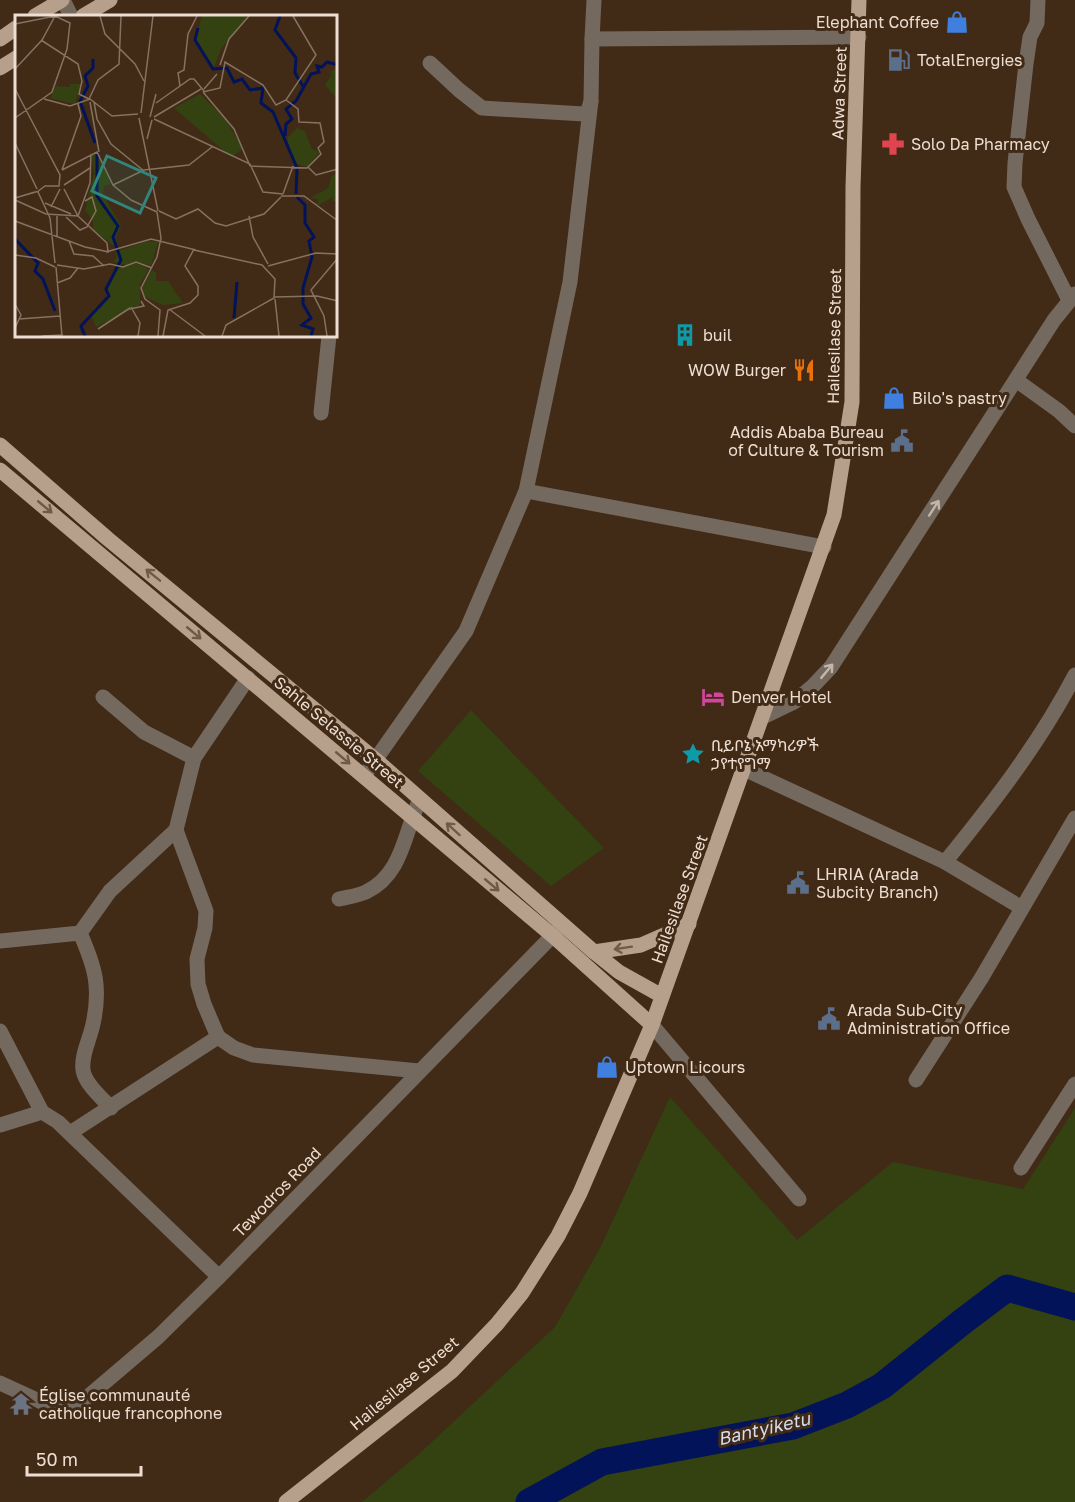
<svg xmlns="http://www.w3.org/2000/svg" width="1075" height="1502" font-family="'Golos Text','Noto Sans Ethiopic',sans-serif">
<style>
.green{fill:#334210}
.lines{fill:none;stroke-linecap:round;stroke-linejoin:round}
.river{stroke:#03135a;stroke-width:27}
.minor{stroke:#74695e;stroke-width:15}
.major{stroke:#b7a08b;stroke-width:15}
.oneway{stroke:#705945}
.oneway2{stroke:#c3b5a9}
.labels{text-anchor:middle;stroke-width:6;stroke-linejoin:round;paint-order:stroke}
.poi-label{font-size:16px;fill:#edded1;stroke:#412a16;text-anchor:start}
.street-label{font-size:16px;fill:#edded1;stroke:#412a16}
.water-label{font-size:18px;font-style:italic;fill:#d2ddf2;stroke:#412a16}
.inset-river{fill:none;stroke:#03135a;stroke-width:3}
.inset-road{fill:none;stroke:#867261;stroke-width:1.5}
.view{fill:#30867d;fill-opacity:0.15;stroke:#30867d;stroke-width:3}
.inset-edge{fill:none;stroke:#edded1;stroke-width:3}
</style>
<rect width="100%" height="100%" fill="#412a16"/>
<!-- green -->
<g class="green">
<path d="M471 710 604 848 551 886 418 771Z"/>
<path d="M670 1097 797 1240 893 1162 1023 1189 1075 1108V1502H362L420 1453 555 1327 600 1248Z"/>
</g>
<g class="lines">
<!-- river -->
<path class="river" d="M529 1502 602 1462 793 1426 847 1405 882 1386 962 1322 1007 1288 1075 1307"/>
<!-- minor -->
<g class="minor">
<path d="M63 0 71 16"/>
<path d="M594 0 592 39 859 37"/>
<path d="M1038 0 1037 23 1030 37 1026 64 1015 163 1014 187 1028 219 1069 300"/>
<path d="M430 63 459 90 482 108 584 114 588 111 591 101 592 39"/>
<path d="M1016 380 1059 411 1075 426"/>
<path d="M321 413 329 336"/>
<path d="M526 491 570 282 591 101"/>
<path d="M103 697 144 732 194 758"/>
<path d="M763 717 794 702 813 686 831 667 1054 320 1075 294"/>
<path d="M744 769 945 862 1022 908"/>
<path d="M364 776 466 631 526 491 824 547"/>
<path d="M945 862C993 803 1039 744 1075 675"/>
<path d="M339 899C347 897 357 896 366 892 403 874 404 833 420 799"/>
<path d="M80 933C95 967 101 987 93 1024 90 1039 81 1055 83 1070 85 1084 102 1098 111 1108"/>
<path d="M0 941 80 933 110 891 176 830"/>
<path d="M652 1025 799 1199"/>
<path d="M0 1031 42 1112 58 1122 219 1277"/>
<path d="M218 1037 204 1004 198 984 197 959 205 928 206 911 176 830 194 758 248 678"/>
<path d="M916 1080 982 977 1075 818"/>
<path d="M0 1125 42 1112"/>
<path d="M70 1133 218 1037 234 1048 253 1055 419 1071"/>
<path d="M1021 1168 1075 1084"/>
<path d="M0 1383 59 1410 74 1406 84 1400 158 1337 219 1277 562 926"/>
</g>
<!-- major -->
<g class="major">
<path d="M35 16 62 0"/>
<path d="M83 16 110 0"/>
<path d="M0 39 16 28"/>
<path d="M0 68 16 58"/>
<path d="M0 445 108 539 376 760 594 952 619 972 662 996"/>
<path d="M0 470 553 936 652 1025"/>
<path d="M594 952 641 945 689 924"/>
<path d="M286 1502 452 1371 497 1324 522 1293 558 1236 580 1193 652 1025 834 515 852 402 853 187 859 0"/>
</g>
</g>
<!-- one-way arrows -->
<defs><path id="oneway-shaft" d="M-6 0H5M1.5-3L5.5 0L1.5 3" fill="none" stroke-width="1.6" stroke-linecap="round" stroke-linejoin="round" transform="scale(1.5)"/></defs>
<g class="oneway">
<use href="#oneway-shaft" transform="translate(45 507) rotate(40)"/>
<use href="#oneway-shaft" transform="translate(153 575) rotate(-141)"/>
<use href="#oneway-shaft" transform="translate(194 633) rotate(40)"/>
<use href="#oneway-shaft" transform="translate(343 758) rotate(40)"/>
<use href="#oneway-shaft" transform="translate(453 829) rotate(-138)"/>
<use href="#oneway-shaft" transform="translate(492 885) rotate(40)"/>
<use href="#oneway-shaft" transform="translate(623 948) rotate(171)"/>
</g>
<g class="oneway2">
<use href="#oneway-shaft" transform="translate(934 508) rotate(-57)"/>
<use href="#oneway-shaft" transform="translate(827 671) rotate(-50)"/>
</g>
<!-- icons -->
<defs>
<g id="shop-bare" transform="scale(1.8)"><path d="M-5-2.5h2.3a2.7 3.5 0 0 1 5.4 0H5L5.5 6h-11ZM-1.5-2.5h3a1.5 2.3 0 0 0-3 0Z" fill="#3f7fe0" stroke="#412a16" stroke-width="2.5" paint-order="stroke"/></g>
<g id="fuel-bare" transform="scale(1.8)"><path d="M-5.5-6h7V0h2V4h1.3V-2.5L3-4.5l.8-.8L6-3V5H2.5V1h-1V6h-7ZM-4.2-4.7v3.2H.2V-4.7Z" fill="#5c6f8a" stroke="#412a16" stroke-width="2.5" paint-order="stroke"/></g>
<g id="pharmacy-bare" transform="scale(1.8)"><path d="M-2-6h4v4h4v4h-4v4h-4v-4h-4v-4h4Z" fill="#e0444e" stroke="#412a16" stroke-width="2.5" paint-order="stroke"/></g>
<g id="building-bare" transform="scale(1.8)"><path d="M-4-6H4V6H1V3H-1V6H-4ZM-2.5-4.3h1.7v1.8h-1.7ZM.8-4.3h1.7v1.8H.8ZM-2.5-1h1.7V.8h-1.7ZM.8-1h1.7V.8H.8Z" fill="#0f9aa8" stroke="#412a16" stroke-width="2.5" paint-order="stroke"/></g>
<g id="restaurant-bare" transform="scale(1.8)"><path d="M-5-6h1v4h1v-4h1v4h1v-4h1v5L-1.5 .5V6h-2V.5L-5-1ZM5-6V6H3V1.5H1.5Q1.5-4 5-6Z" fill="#e8710a" stroke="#412a16" stroke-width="2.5" paint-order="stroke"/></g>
<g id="civic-bare" transform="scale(1.8)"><path d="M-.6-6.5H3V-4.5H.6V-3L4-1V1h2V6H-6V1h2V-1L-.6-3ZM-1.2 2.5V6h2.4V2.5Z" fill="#5c6f8a" stroke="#412a16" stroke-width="2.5" paint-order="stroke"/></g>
<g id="hotel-bare" transform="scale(1.8)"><path d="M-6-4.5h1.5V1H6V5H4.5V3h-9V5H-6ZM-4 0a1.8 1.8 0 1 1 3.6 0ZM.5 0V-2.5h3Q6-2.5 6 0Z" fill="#d1479c" stroke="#412a16" stroke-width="2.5" paint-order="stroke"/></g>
<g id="sight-bare" transform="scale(1.8)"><path d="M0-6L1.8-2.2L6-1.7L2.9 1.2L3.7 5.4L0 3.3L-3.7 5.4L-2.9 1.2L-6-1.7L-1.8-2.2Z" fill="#0f9aa8" stroke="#412a16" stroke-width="2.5" paint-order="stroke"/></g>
<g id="temple-bare" transform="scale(1.8)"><path d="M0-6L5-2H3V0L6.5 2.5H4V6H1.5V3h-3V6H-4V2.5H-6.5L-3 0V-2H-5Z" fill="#6b7280" stroke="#412a16" stroke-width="2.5" paint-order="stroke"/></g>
</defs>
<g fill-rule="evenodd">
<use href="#shop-bare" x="957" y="22"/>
<use href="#fuel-bare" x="899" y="60"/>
<use href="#pharmacy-bare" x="893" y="144"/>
<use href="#building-bare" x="685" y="335"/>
<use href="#restaurant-bare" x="804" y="370"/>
<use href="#shop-bare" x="894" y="398"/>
<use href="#civic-bare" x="902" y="441"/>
<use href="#hotel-bare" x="713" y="697"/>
<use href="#sight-bare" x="693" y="754"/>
<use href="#civic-bare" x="798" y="883"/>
<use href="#civic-bare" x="829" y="1019"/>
<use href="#shop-bare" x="607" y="1067"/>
<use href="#temple-bare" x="21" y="1404"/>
</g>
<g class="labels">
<!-- poi labels -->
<g class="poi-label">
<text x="939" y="28" text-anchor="end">Elephant Coffee</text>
<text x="917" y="66">TotalEnergies</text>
<text x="911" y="150">Solo Da Pharmacy</text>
<text x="703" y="341">buil</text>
<text x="786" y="376" text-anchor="end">WOW Burger</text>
<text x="912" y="404">Bilo's pastry</text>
<text x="884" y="438" text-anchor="end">Addis Ababa Bureau<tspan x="884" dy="18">of Culture &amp; Tourism</tspan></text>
<text x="731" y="703">Denver Hotel</text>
<text x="711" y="751">ቢይቦኔ አማካሪዎች<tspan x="711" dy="18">ኃየተየግማ</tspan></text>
<text x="816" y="880">LHRIA (Arada<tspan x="816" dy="18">Subcity Branch)</tspan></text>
<text x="847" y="1016">Arada Sub-City<tspan x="847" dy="18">Administration Office</tspan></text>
<text x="625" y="1073">Uptown Licours</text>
<text x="39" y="1401">Église communauté<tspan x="39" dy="18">catholique francophone</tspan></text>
</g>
<!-- street labels -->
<g class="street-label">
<text transform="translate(839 93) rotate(-88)" y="6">Adwa Street</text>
<text transform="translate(834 336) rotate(-89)" y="6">Hailesilase Street</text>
<text transform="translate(339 732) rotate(40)" y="6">Sahle Selassie Street</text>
<text transform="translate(679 899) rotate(-70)" y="6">Hailesilase Street</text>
<text transform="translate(277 1192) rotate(-46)" y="6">Tewodros Road</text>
<text transform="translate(404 1383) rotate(-40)" y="6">Hailesilase Street</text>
</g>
<!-- water labels -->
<g class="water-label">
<text transform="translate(764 1429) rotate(-13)" y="6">Bantyiketu</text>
</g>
</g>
<!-- overview -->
<g transform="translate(15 15)">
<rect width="322" height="322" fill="#412a16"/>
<path d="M187 1H233L206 34 199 52 180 25ZM322 53H323L322 84 310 70 317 59 314 57ZM55 69H66L60 89 35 83 41 71 54 72ZM185 79 210 104 228 134 216 142 159 93ZM282 113 290 116 297 134 305 137 292 152 280 148 275 139 272 123ZM83 139 96 169 89 171 88 179 106 211 101 222 103 234 78 215V206L70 195 79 159 77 140ZM322 159V187L317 186 318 182 302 191 303 184 295 183 313 173 317 160ZM133 226 143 227 136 251 120 246 111 250 98 247 102 242 100 237ZM120 248 134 254 125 269V290L81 312 76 300 80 292 85 294 95 281 92 275 95 265 103 253ZM137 255 141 258V266H153L168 288 148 290 130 282 127 273Z" fill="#334210"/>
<path class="inset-river" d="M265 1 260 15 281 43 280 58 289 73M183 13 180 25 198 54 212 53 219 67 227 64 235 75 248 73 246 88 258 97 282 153 281 179M78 44V53L70 61 73 71 65 86 80 128M270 121 271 109 277 104 271 94 281 86 296 59 304 57 302 51 307 52 312 47 323 50M282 182 290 190V208L299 222 294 226 297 242 288 273V289L296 303 287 310 298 314 296 321M0 224 23 248 20 256 28 264 40 296M219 303 222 267M70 321 66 311 94 281 91 274 106 245 98 222 103 211 82 181V137"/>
<path class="inset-road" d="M85 1 90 19 120 49 129 66M0 9 40 1 55 8 52 34 37 77 0 103M26 25 63 49 67 66 64 79 74 84M205 50 214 24 234 1M0 54 27 25 40 1M165 71 163 58 169 55 173 19 182 1M0 74 45 160 44 171H30L22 177M189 74 202 59M188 77 205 73 210 47 248 70 261 90 271 85 301 40 278 1M188 77 219 114 235 151M29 84 55 91 75 84 97 101 123 99M74 84 83 65 104 49 106 1M75 87 84 137M79 87 82 104 96 129 129 156M141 88 175 64H179L189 76M126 98 138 1M135 102 141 79M139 102 186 74M124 103 143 196M139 104 235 149 248 177 268 179M132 124 137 105M0 128 22 174M235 151 292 153 306 139 303 133 309 127 305 108 284 107 283 94 271 85M293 152 301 160 323 154M47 155 82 137 98 170 116 185 142 197M47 155 66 101 63 89M49 170 75 153M98 170 129 155 174 150 197 132M49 174 63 201 92 228 93 237M23 177 35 203 40 248M268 179 278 151M266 181H289L323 206M0 183 24 176M0 183 20 177M0 185 31 199 63 201 75 168 76 139M30 188 56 199M36 192 45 174M144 196 161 204 183 194 200 208 211 211 249 199 266 182M142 197 146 223 142 242 126 273 130 284 145 295 143 321M42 201V221M234 201 238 222 253 249M51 202 65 215 72 212 81 196 77 182 70 186M0 206 70 232 94 237M54 226 59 239 78 241 89 251M179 235 247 250 260 264 259 283 211 310 207 321M91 237 136 224 181 235M0 240 21 243 40 252M42 250 69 254 95 249 108 252 121 247 137 253M253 251 301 238 323 239M41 252 47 321M42 268 55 263 63 253M259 282 302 281 323 286M260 284 264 321M0 289 6 300 0 313M116 292 125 308 123 321M115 294 129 291 126 286M154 294 190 321M4 304 45 301M83 314 115 293M27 321 48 320M148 321 153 295 175 288 183 280V271L170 251 179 234M312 321 309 301 296 275 323 243"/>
<path class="view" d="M92 141 141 163 125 198 77 176Z"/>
<rect width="322" height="322" class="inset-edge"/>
</g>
<!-- scale -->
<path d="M27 1466v9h114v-9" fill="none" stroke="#edded1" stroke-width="3"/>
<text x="36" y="1466" font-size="18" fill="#edded1" stroke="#412a16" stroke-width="4.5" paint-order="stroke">50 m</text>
</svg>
